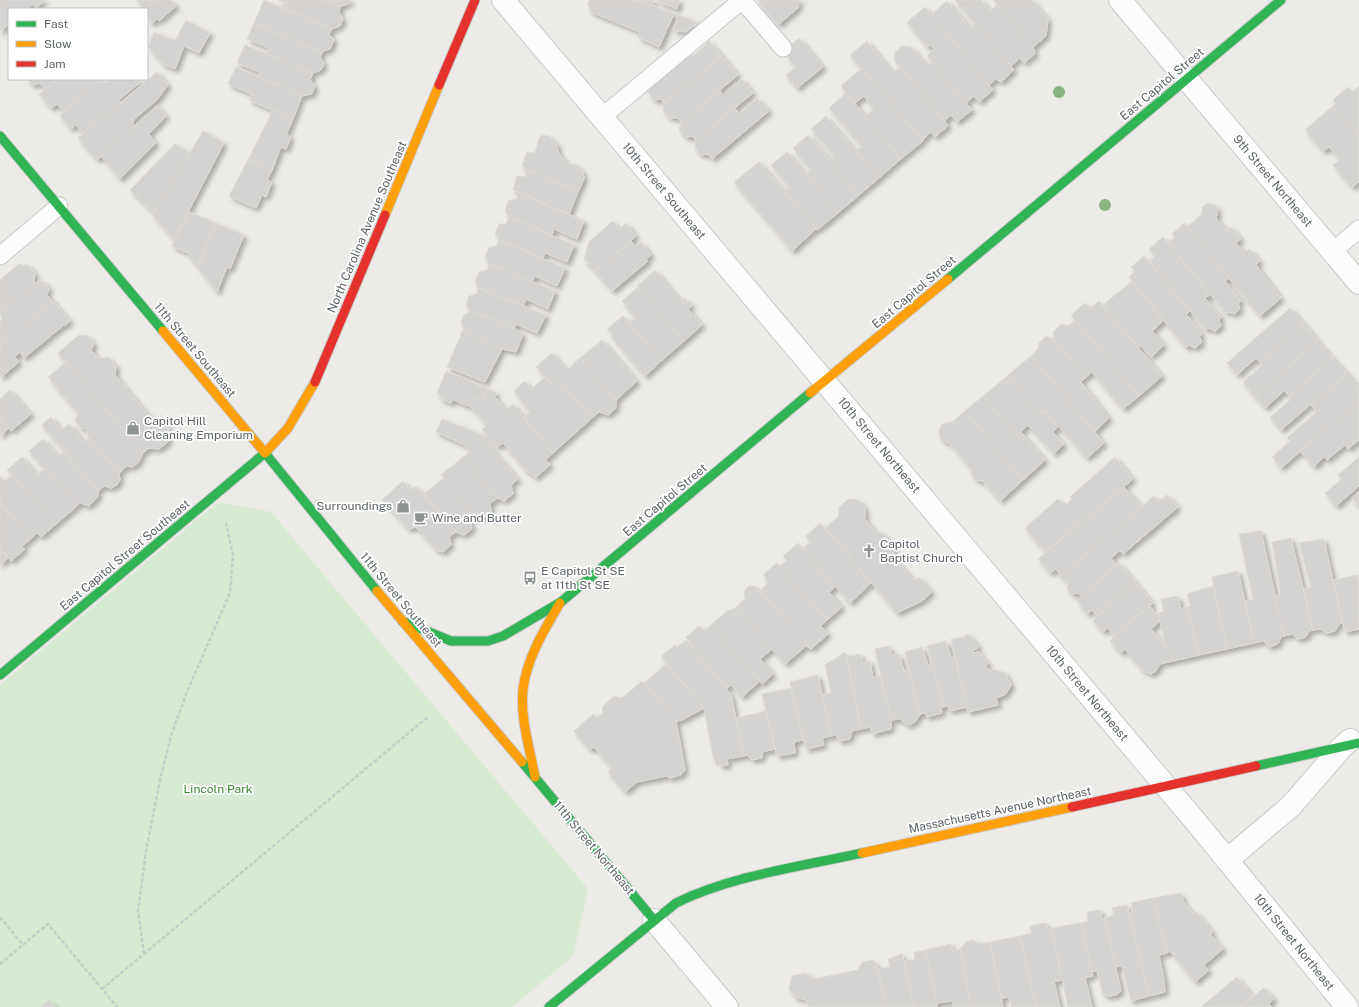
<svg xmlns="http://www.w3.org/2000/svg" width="1359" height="1007" font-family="'Public Sans',sans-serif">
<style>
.green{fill:#d8ead1}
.building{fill:#d5d3d2;stroke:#dddad6;filter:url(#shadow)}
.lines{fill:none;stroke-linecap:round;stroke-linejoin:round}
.lane-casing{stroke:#c9c9c9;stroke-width:19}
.street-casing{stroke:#c9c9c9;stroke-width:24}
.fast-casing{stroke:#c9caca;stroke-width:11}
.slow-casing{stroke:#c9caca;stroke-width:11}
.jam-casing{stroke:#c9caca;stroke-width:11}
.path{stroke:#c7cec9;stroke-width:2.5;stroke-dasharray:4 2;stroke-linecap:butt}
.lane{stroke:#fcfcfc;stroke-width:17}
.street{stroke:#fcfcfc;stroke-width:22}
.fast{stroke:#30b455;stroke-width:9}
.slow{stroke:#ff9f0a;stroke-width:9}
.jam{stroke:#e5322d;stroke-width:9}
.tree{fill:#89b381}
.labels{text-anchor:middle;stroke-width:3.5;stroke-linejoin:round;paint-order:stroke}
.street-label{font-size:12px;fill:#5c6367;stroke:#fff}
.poi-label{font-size:12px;fill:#5c6367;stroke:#fff;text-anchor:start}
.park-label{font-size:12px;fill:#38862c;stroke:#fff}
</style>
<defs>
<filter id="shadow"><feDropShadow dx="3.5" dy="3.5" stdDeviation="2" flood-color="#0004"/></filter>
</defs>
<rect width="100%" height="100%" fill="#edebe8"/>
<!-- green -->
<path class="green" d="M218 502 271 512 588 889 573 956 512 1007H0V685Z"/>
<!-- building -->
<g class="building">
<path d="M0 0H45L36 8 33 4 27 9H9V24L0 32Z"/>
<path d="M136 0H154L144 9Z"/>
<path d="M154 0H171L176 6 159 21 157 19 152 24 147 18 146 7Z"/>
<path d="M264 0 332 29 329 34 334 40 330 49 323 51 322 53 254 23Z"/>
<path d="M278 0H325L340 7 339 12 343 19 340 26 332 29 286 9 288 4Z"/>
<path d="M325 0H351L349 3 340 7Z"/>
<path d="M590 0H635L651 6 652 5 674 14 659 47 638 37 640 32 591 12 588 4Z"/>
<path d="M635 0H654L651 6Z"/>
<path d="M655 0H680L677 9Z"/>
<path d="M757 0H802L797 4 799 7 778 25Z"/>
<path d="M955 0H981L990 11 998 5 1033 47 1035 54 1024 63 1020 58 1011 66Z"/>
<path d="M993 0H1032L1048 19 1046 36 1033 47Z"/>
<path d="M947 1 970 28 975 23 1014 70 1001 82 996 79 989 85 931 15Z"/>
<path d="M925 7 993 90 979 102 974 96 966 103 927 56 934 49 930 45 927 47 907 22Z"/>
<path d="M679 15 698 23 686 32 673 30Z"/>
<path d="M186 20 210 33 199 53 184 46 175 69 163 64 148 46 154 32 175 41Z"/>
<path d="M254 23 322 53 320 57 324 64 321 70 313 73 266 54 269 48 247 39Z"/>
<path d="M799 38 823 67 797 88 786 75 795 67 788 58 791 45Z"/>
<path d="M709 41 722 56 664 104 661 99 654 100 648 92 649 85 688 52 692 57Z"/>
<path d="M867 41 893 73 900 67 945 121 948 126 935 137 930 132 923 140 850 55Z"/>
<path d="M245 45 313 73 310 80 315 86 312 94 302 96 259 77 260 72 237 63Z"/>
<path d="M902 46 911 47 927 66 932 62 972 110 957 122 950 115 945 121 895 61V52Z"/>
<path d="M722 56 738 75 681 122 677 118H670L663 111 664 104Z"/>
<path d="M236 67 302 96 293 119 249 100 252 94 228 84Z"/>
<path d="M862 68 923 141 901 159 865 116 874 109 864 96 854 104 841 86Z"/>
<path d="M157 72 168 85 156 101 134 119 132 129 97 160 78 138Z"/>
<path d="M27 79H58L45 89 40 83 32 85Z"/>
<path d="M58 79H101L64 112 57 104 51 108 39 94Z"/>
<path d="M101 79 106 83 111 79 143 80 119 100 121 103 83 133 76 125 71 129 60 116Z"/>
<path d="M742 79 753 93 696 140 693 136 686 137 679 130 681 122 720 90 723 95Z"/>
<path d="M1359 86V135L1333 106 1336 104 1333 100 1348 87 1352 92Z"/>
<path d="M846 93 901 159 879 178 856 152 862 146 829 108Z"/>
<path d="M757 98 769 111 712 159 708 154 701 155 695 148 696 140 735 108 739 114Z"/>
<path d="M157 106 166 116 149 134 156 143 120 179 101 156Z"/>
<path d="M1333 106 1359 135V182L1352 187 1333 165 1340 159 1329 147 1323 151 1305 130Z"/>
<path d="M273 110 293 119 286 135 291 137 286 149 281 147 272 170 248 160Z"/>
<path d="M826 116 879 178 859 195 830 161 835 157 811 129Z"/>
<path d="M203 131 224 143 174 239 152 215Z"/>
<path d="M542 135 549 136 557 145 558 152 567 164 576 165 583 172 584 179 578 192 527 170 522 166 527 152 535 153 539 138Z"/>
<path d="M808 135 859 195 838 213 806 174 811 170 793 148Z"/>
<path d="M175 144 190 153 154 213 130 190Z"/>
<path d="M787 152 838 213 817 230 784 191 789 187 771 165Z"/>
<path d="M248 160 272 170 267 180 272 182 266 197 262 195 256 208 229 196Z"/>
<path d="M759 162 816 229 792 251 734 182Z"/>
<path d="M527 170 578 192 569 214 513 190 517 176 525 177Z"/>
<path d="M519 193 584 221 577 239 554 229 552 235 509 217 505 211 508 201 516 199Z"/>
<path d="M1208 203 1216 206 1218 210 1216 218 1227 230 1231 227 1241 239 1236 243 1245 252 1249 249 1260 261 1256 265 1281 298 1260 316 1187 227 1201 215 1203 206Z"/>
<path d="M189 212 216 223 198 266 189 257 190 254 172 246Z"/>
<path d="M509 217 574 245 567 262 545 253 543 258 499 240 495 233 499 224H506Z"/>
<path d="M613 221 619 229 626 223 636 236 595 271 584 259 589 242Z"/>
<path d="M216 223 244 235 230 269 227 267 217 292 198 268Z"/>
<path d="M1184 223 1229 278 1225 281 1241 301 1238 303 1240 309 1234 314 1228 312 1226 313 1168 243 1175 237 1172 234Z"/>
<path d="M1163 237 1210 295 1205 298 1221 317 1219 320 1221 326 1215 331 1208 328 1206 330 1149 261 1155 256 1149 249Z"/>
<path d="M499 240 565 268 557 286 535 276 532 282 489 264 485 257 489 248 496 246Z"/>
<path d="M631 241 636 247 641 242 651 255 646 259 648 261 612 291 595 271Z"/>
<path d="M1144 256 1190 311 1186 314 1202 334 1199 336 1202 342 1195 348 1189 345 1186 348 1129 277 1135 271 1131 267Z"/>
<path d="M19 264 22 265H28L35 273 34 281 35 283 0 313V280Z"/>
<path d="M489 264 555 291 548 309 526 299 524 305 478 288 475 281 479 272 487 270Z"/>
<path d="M655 270 681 301 685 298 692 306 688 309 702 325 684 341 637 286Z"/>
<path d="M43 281 49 288 47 295 53 301 0 345V321L2 320 0 313 35 283Z"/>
<path d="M1132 281 1163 321 1152 331 1164 345 1151 357 1141 346 1139 348 1103 305Z"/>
<path d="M638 287 684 341 661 361 629 323 636 317 622 301Z"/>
<path d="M478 288 546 315 537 333 516 324 514 328 471 311 466 305 469 296 477 294Z"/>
<path d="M53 301 70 321 65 326 64 325 24 358 20 352 15 357 19 362 0 378V345Z"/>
<path d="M1099 301 1162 376 1139 396 1071 315 1085 303 1090 308Z"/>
<path d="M1290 308 1305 325 1261 363 1256 358 1237 375 1227 363Z"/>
<path d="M471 311 514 328 523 334 516 352 502 349 463 330 464 328 461 322 464 315Z"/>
<path d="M623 316 661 361 645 376 613 339 615 338 607 329Z"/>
<path d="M1075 320 1139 396 1123 409 1092 372 1085 378 1053 339 1054 331 1061 324 1069 326Z"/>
<path d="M1305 325 1318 341 1254 396 1243 382 1262 365 1261 363Z"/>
<path d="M463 330 502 349 485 382 447 367Z"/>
<path d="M79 335 88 336 94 344 91 350 99 359 108 357 116 366 115 375 151 418 162 419 169 428 168 442 159 449 149 448 143 453 58 353Z"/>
<path d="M1046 336 1053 339 1085 378 1081 382 1109 418 1095 432 1031 356 1038 349 1039 343Z"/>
<path d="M602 340 637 381 616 400 580 358Z"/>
<path d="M1318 341 1333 358 1289 396 1284 391 1265 408 1254 396Z"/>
<path d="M552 353 567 370 580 358 616 400V408L608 415 599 412 592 418 558 380 553 385 536 367Z"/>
<path d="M1031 356 1104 443 1087 458 1044 410 1039 413 1007 376Z"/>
<path d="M1333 358 1347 373 1281 430 1270 417 1291 399 1289 396Z"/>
<path d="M66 362 143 453 138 463 132 467 127 466 119 473 87 435 88 431 84 428H81L75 420 78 413 48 377Z"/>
<path d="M446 371 488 389 482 401 475 399 468 406 454 400 450 403 440 398V395L437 393Z"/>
<path d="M1347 373 1359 388V401L1281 468 1272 457 1290 441 1287 438 1316 412 1311 405Z"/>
<path d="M1007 376 1039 413 1044 410 1058 427 1053 432 1064 444 1054 454 1028 425 1016 436 983 396Z"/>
<path d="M545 377 553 385 558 380 592 418 553 453 524 417 530 413 514 391 525 381 531 389Z"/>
<path d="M488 389 497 393 495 397 506 410 513 404 553 453 546 460 550 465 535 478 530 472 528 473 503 443 497 447 482 430 487 425 469 405 475 399 482 401Z"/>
<path d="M10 390 31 414 11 431 0 417V399Z"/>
<path d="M983 396 1016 436 1021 432 1045 460 1023 480 965 411Z"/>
<path d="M1359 401V440L1348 449 1345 445 1327 460 1324 457 1314 467 1300 451Z"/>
<path d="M965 411 1023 480 1000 501 983 481 976 480 972 475 971 469 949 443 943 441 940 437 939 430 942 424 952 422Z"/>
<path d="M0 417 9 428 0 436Z"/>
<path d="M51 417 62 430 69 424 84 442 89 438 119 473 120 480 117 485 111 488 104 486 98 491 42 425Z"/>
<path d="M442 419 478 433 518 479 511 485 513 494 504 501 498 498 463 457 470 452 465 445 436 432Z"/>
<path d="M43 439 59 457 64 452 98 491V497L89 506 80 503 77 506 29 451Z"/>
<path d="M22 457 37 475 44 469 77 506 55 525 7 470Z"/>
<path d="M463 457 498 498 490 503 491 512 484 518 475 515 441 475Z"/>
<path d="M1115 457 1133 479 1045 552 1025 528 1058 499 1065 506 1072 499 1070 497Z"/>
<path d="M1359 457V486L1336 506 1325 493 1342 479 1338 475Z"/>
<path d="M12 475 55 525 41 537 37 533 31 539 0 503V476L4 481Z"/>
<path d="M444 478 475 515 470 518 472 529 464 535 456 532 424 494Z"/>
<path d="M403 481 411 490 416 486 456 532 449 537 451 545 443 552 436 550 416 527 408 529 382 500Z"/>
<path d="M1124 487 1142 507 1061 576 1056 569 1050 573 1038 559Z"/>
<path d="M1359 491V507L1352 498Z"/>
<path d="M1167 495 1178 507 1123 554 1120 550 1111 558 1116 564 1081 596 1078 593 1071 594 1067 589 1068 583 1061 576 1154 496 1159 501Z"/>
<path d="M849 499 858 500 865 508V519L875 532H881L893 545 894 558 915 581 919 577 932 592 922 601 897 613 825 528 839 516V507Z"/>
<path d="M0 503 31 539 22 546 25 549 11 561 0 549Z"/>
<path d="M820 523 871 583 850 603 803 549 810 542 806 536Z"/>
<path d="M1261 531 1284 636 1281 637 1278 644 1269 647 1263 641 1254 643 1245 601 1253 600 1239 534Z"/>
<path d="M1291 538 1313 630 1309 631 1306 637 1298 639 1292 634 1284 636 1274 596 1281 595 1272 542Z"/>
<path d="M1324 539 1342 623 1339 624 1335 631 1327 633 1320 629 1313 630 1304 589 1311 588 1299 543Z"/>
<path d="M798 543 835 587 829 592 842 607 827 620 780 566 787 560 783 556Z"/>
<path d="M0 549 8 558 0 565Z"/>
<path d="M777 563 827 620 821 626 828 634 811 649 760 591 769 582 763 575Z"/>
<path d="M1119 563 1135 582 1097 616 1092 610 1087 614 1077 601 1116 564 1117 566Z"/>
<path d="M1238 571 1254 643 1227 649 1212 577Z"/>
<path d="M1358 575 1359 629 1345 632 1333 580Z"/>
<path d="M1135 582 1153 603 1113 635 1108 628 1103 632 1093 621Z"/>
<path d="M749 586H755L811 649 806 646 785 664 735 608 746 598 744 595 745 590Z"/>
<path d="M1213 586 1227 649 1199 655 1187 607 1191 606 1187 594Z"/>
<path d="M1178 596 1181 609 1187 607 1199 655 1173 661 1170 651 1166 647 1158 613 1164 612 1161 599Z"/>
<path d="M1150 606 1156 614 1158 613 1160 621 1151 629 1170 651 1173 661 1160 664 1156 671 1151 674 1142 670 1125 649 1121 653 1110 641 1115 636 1113 635Z"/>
<path d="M735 608 772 649 760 659 773 674 762 684 711 625 727 611Z"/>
<path d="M711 625 760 681 742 697 731 685 727 688 689 643 690 642 686 637 699 626 704 631Z"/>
<path d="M968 634 979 647 973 651 975 653 978 651 988 663 986 666 990 671 993 669 1005 673 1011 685 1006 694 996 698 998 705 968 712 951 639 964 637Z"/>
<path d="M686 640 731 695 744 756 727 759 728 765 720 766 719 760 714 761 704 708 661 656 675 645 677 647Z"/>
<path d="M946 641 951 658H955L967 707 949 711 948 705 944 707 927 646Z"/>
<path d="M889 646 892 655 899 654 904 671 909 670 920 714 916 721 910 725 904 723 900 719 891 720 875 649Z"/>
<path d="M922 647 928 665 932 663 944 707H941L942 713 927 717 925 713 920 714 905 652Z"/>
<path d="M845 652 847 657 861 729 852 731 850 739 839 741 836 735 831 736 822 695 831 693 825 665Z"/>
<path d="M860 654 863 662 870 661 873 678 880 676 891 720V729L872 734 871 727 861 729 847 657Z"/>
<path d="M666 664 704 708 682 720 676 721 644 683Z"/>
<path d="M818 675 831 736 822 738 824 745 806 749 790 682Z"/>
<path d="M642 681 676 721 685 770 681 775 670 778 667 776 637 782 625 792 608 772 612 768 594 747 590 750 574 731 593 714 597 718 602 714 603 706 614 696 622 698Z"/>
<path d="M791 688 804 742 802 740 794 742 795 753 777 756 762 694Z"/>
<path d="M766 711 775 749 762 752V758L752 760 747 755 744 756 736 718Z"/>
<path d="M1181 893 1183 901 1193 914 1196 912 1213 932 1210 934 1223 949 1204 965 1209 970 1195 982 1170 951 1167 953 1153 898Z"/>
<path d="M1153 898 1167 953 1159 955 1164 980 1165 992 1149 996 1129 913 1133 912 1131 903Z"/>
<path d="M1127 905 1149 996 1131 1001 1122 966 1116 967 1105 918 1114 915 1112 908Z"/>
<path d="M1100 910 1102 919 1105 918 1121 991 1116 995 1109 996 1103 994 1097 971 1092 972 1081 923 1088 921 1087 912Z"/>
<path d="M1046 923 1048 929 1052 928 1062 980 1054 982 1060 1007H1036L1020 936 1032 933 1030 926Z"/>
<path d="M1081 923 1092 972 1093 976 1085 978 1092 1007H1068L1052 928Z"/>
<path d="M1020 936 1036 1007H1011L1009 997 1002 998 990 942Z"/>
<path d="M973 940 977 944 990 942 1003 1007H971L960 949 966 942Z"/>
<path d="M951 944 953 951 960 949 971 1007H954L952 1001 937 1003 925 950Z"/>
<path d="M925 950 937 1003V1007H914L904 961 915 959 914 952Z"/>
<path d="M902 954 914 1007H886L878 969 890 967 888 959Z"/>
<path d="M872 960 876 964 886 1007H809L806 1000 795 997 789 989 792 976 806 973 814 979 858 970 862 962Z"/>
<path d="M1237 977 1253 996 1240 1007H1201Z"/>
<path d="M1264 988 1274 999 1269 1004 1271 1007H1240Z"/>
<path d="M49 1000 55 1007H40Z"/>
</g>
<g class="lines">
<!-- lane casing -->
<g class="lane-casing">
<g id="lane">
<path d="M602 117 742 0 783 48"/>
<path d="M1333 251 1359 229"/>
<path d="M0 256 59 206"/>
</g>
</g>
<!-- street casing -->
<g class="street-casing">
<g id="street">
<path d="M503 0 1201 828 1347 1007"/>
<path d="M1120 0 1359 283"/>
<path d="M1227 860 1291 806 1342 747 1350 740"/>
<path d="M654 920 727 1007"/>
</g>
</g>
<!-- fast casing -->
<g class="fast-casing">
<g id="fast">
<path d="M0 136 163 331"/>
<path d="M948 279 1281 0"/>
<path d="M402 621 451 641H488L503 636 561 602 810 393"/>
<path d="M0 675 265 453 377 591"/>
<path d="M522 762 654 920"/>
<path d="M1256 766 1359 743"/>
<path d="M549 1007 676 903C730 876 803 866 862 853"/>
</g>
</g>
<!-- slow casing -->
<g class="slow-casing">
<g id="slow">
<path d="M385 215 439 85"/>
<path d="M163 331 265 453 288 428 315 382"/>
<path d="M810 393 948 279"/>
<path d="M377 591 522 762"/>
<path d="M535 777C530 749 520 719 523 689 527 658 544 630 560 603"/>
<path d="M862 853 1072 807"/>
</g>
</g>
<!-- jam casing -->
<g class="jam-casing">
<g id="jam">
<path d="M439 85 475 0"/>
<path d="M315 382 385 215"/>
<path d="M1072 807 1256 766"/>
</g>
</g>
<!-- path -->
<g class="path">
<path d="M0 917 23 945"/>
<path d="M144 954 138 911 146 851 160 780 171 736 187 692 230 593 233 555 226 523"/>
<path d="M0 964 48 924 117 1007"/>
<path d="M102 989 429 716"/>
</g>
<!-- lane -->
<use href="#lane" class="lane"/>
<!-- street -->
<use href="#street" class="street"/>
<!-- fast -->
<use href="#fast" class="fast"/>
<!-- slow -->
<use href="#slow" class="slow"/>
<!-- jam -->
<use href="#jam" class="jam"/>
</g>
<!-- trees -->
<g class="tree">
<circle cx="1059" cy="92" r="6"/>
<circle cx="1105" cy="205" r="6"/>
</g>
<!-- icons -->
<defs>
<g id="shop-bare" transform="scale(1.08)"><path d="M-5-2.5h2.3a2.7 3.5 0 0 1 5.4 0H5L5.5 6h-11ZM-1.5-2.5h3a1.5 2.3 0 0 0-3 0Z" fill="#8f9394" stroke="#fff" stroke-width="2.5" paint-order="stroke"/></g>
<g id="cafe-bare" transform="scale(1.08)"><path d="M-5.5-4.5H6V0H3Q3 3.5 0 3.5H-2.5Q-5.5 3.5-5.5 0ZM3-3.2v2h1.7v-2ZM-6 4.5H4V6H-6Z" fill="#8f9394" stroke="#fff" stroke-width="2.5" paint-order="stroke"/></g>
<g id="church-bare" transform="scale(1.08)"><path d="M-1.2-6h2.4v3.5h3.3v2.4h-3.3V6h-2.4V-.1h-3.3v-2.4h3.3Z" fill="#8f9394" stroke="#fff" stroke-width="2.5" paint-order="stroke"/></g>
<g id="bus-bare" transform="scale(1.08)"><path d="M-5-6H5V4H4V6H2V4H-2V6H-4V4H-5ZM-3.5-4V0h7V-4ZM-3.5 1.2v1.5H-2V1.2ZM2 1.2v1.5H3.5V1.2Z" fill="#8f9394" stroke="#fff" stroke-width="2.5" paint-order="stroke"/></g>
</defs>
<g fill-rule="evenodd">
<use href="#shop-bare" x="133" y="428"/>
<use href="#shop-bare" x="403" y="506"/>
<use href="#cafe-bare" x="421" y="518"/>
<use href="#church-bare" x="869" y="551"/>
<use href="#bus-bare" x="530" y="578"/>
</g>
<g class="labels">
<!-- street labels -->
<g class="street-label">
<text transform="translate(1162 84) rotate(-40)" y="4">East Capitol Street</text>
<text transform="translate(1273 181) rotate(50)" y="4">9th Street Northeast</text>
<text transform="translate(664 191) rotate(50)" y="4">10th Street Southeast</text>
<text transform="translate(367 227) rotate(-67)" y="4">North Carolina Avenue Southeast</text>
<text transform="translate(914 292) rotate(-40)" y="4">East Capitol Street</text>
<text transform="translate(195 350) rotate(50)" y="4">11th Street Southeast</text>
<text transform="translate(879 445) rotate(50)" y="4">10th Street Northeast</text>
<text transform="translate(665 500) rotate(-40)" y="4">East Capitol Street</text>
<text transform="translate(125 555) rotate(-40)" y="4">East Capitol Street Southeast</text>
<text transform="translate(401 600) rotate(50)" y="4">11th Street Southeast</text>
<text transform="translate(1087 693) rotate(50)" y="4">10th Street Northeast</text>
<text transform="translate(1000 810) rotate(-12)" y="4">Massachusetts Avenue Northeast</text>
<text transform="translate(594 848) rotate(50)" y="4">11th Street Northeast</text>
<text transform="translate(1294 942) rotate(51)" y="4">10th Street Northeast</text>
</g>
<!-- poi labels -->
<g class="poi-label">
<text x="144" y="425">Capitol Hill<tspan x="144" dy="14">Cleaning Emporium</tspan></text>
<text x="392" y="510" text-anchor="end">Surroundings</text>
<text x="432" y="522">Wine and Butter</text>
<text x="880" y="548">Capitol<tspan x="880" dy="14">Baptist Church</tspan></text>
<text x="541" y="575">E Capitol St SE<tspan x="541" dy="14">at 11th St SE</tspan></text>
</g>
<!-- park labels -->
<g class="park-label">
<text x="218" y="793">Lincoln Park</text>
</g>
</g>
<!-- legend -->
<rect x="8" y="8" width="140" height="72" fill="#ffffff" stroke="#bec1c2"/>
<rect x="16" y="21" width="20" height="6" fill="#30b455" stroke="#bec1c2"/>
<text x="44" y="28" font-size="12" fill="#5c6367">Fast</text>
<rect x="16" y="41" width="20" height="6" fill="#ff9f0a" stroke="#bec1c2"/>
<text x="44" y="48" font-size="12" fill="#5c6367">Slow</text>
<rect x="16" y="61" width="20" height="6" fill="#e5322d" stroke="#bec1c2"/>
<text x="44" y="68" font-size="12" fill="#5c6367">Jam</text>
</svg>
